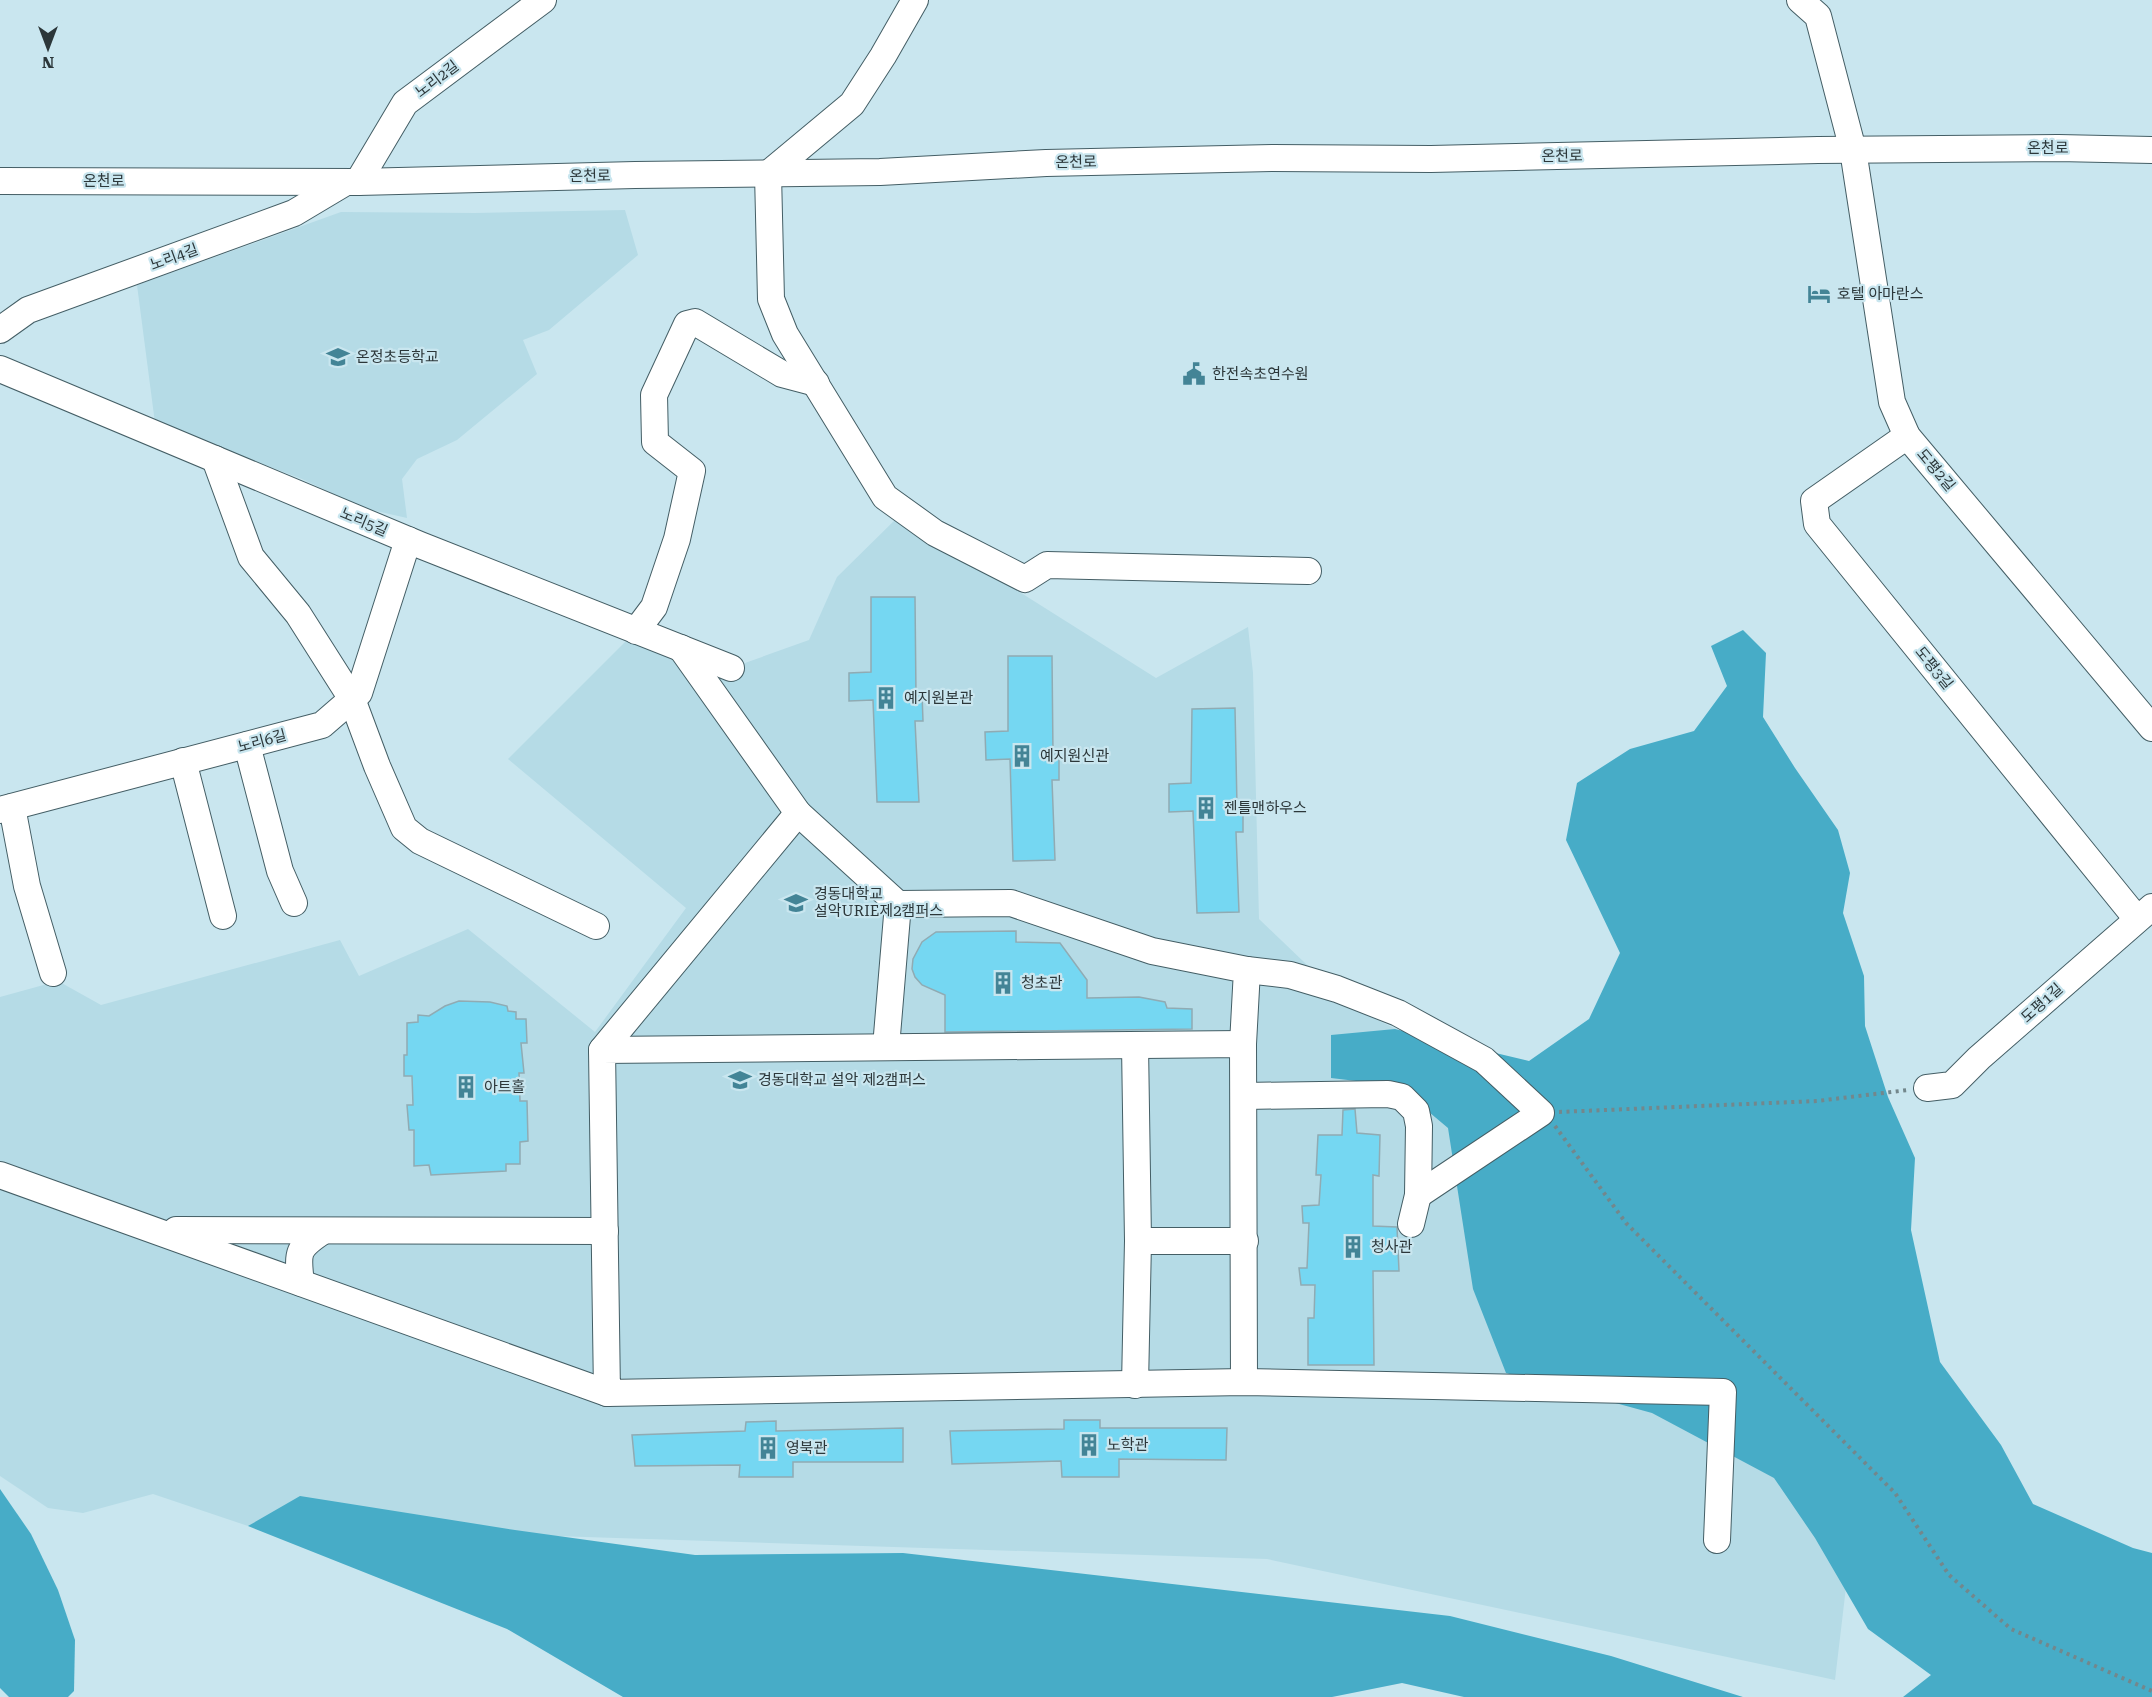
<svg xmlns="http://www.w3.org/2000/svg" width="2152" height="1697" font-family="'Roboto Serif','Noto Sans KR',serif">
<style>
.built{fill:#b5dbe6}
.forest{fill:#47acc7}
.building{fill:#75d7f2;stroke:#90abb3;stroke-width:1.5}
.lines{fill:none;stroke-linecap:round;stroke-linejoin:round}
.minor-casing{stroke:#445e65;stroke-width:28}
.path{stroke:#73878c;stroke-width:4;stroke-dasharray:3 4.5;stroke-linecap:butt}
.minor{stroke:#fff;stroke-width:26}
.labels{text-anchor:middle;stroke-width:4.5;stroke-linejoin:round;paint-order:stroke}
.street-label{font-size:15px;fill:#2c373a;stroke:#c9e6ef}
.poi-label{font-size:15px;fill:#2c373a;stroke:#c9e6ef;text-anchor:start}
</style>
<rect width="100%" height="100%" fill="#c9e6ef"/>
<!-- built -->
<g class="built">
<path d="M625 210 638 255 549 330 523 340 537 374 457 440 417 459 402 479 407 518 363 508 302 479 155 423 137 285 341 212 475 213Z"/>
<path d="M899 516 1156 678 1248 627 1253 673 1259 919 1351 1007 1449 1055 1849 1562 1835 1680 1267 1559 248 1526 153 1494 83 1513 48 1508 0 1476V997L58 981 101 1005 340 940 359 976 468 929 595 1032 686 908 508 759 636 631 731 668 809 640 837 577Z"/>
</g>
<!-- forest -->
<g class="forest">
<path d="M1743 630 1766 653 1763 717 1795 768 1838 830 1850 873 1843 913 1864 976 1865 1026 1888 1097 1915 1158 1911 1230 1940 1362 2001 1445 2033 1504 2133 1548 2152 1553V1697H1903L1931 1675 1868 1629 1815 1538 1774 1478 1652 1413 1506 1373 1473 1289 1448 1128 1398 1086 1331 1078V1035L1395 1029 1529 1061 1589 1019 1620 953 1566 840 1577 783 1630 749 1694 731 1727 686 1711 646Z"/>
<path d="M0 1489 31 1534 58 1590 75 1640 74 1691 68 1697H9L0 1688Z"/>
<path d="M300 1496 515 1530 695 1555 903 1553 1450 1616 1611 1656 1743 1697H1464L1402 1683 1332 1697H623L507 1629 248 1526Z"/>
</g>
<!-- building -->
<g class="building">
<path d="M871 597H915L916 695 922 694 923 721H915L919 802H877L873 700 849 701V673L871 672Z"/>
<path d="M1008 656H1052L1053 754 1059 753V780H1052L1055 860 1013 861 1010 759 986 760 985 732 1008 731Z"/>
<path d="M1235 708 1237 806H1243V832H1236L1239 912 1197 913 1193 811 1169 812V784L1191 783 1192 709Z"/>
<path d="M1016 931V942L1060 943 1087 980V998L1139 997 1165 1002 1167 1008 1192 1009V1029L945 1032V995L922 985 915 977 912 969 913 959 922 942 936 932Z"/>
<path d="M459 1001 490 1002 507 1006 508 1011 516 1012V1019H526L527 1043H521L524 1073H519L520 1101H527L528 1141 520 1142V1164H506V1171L431 1175 429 1165 414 1166V1130H409L407 1105H413L412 1076H404V1055H407V1023L418 1022V1015L429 1016 445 1006Z"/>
<path d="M1355 1109 1357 1133 1380 1135 1379 1176 1373 1175V1226L1397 1227 1399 1271H1373L1374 1365H1308V1318H1314L1315 1285H1301L1299 1268H1307L1309 1223H1303L1302 1206 1319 1205 1321 1175H1316L1318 1135H1342L1343 1110Z"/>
<path d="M1064 1420H1100V1428H1227L1226 1460 1119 1459V1477H1062L1061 1461 952 1464 950 1431 1064 1429Z"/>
<path d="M776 1421V1431L903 1428V1462H793V1477H739L740 1465 635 1466 632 1435 745 1431 746 1422Z"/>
</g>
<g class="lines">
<!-- minor casing -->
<g class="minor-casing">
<g id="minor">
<path d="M915 0 883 56 852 104 768 174 771 299 785 334 885 497 935 533 1025 579 1047 565 1308 571"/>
<path d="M1800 0 1818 16 1853 150 1892 402 1907 436 2152 728"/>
<path d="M0 181 358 182 635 175 880 172 1046 163 1272 158 1431 159 1818 150 2058 148 2152 150"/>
<path d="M358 182 405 103 543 0"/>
<path d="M0 330 28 310 294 213 346 182"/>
<path d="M0 369 420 545 731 668"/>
<path d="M1907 436 1814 501 1817 524 2137 919"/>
<path d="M215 459 251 557 298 614 352 699 377 766 404 828 420 841 596 926"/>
<path d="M636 631 654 607 677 539 692 471 655 442 654 395 687 324 695 322 782 374 816 383"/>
<path d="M681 648 798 813 898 904 886 1047"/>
<path d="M247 745 280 871 294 903"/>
<path d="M183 761 223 916"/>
<path d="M12 807 27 886 53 973"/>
<path d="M0 810 322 725 359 693 408 540"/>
<path d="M898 904 1011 903 1152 951 1247 970 1243 1044"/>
<path d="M1247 970 1290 975 1337 989 1398 1013 1484 1060 1541 1113 1418 1195"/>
<path d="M602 1050 798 813"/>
<path d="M1927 1088 1952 1085 1979 1058 2152 907"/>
<path d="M1244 1096 1388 1094 1402 1097 1416 1111 1419 1126 1418 1195 1411 1224"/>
<path d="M0 1175 607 1393"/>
<path d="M176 1230 605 1231"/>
<path d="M1138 1241H1245"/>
<path d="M301 1283C297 1252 297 1248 323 1231"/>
<path d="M1244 1382 1243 1044 602 1050 607 1393 1244 1382 1723 1392 1717 1540"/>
<path d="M1135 1385 1138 1241 1135 1045"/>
</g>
</g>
<!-- path -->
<g class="path">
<path d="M1559 1112 1817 1101 1908 1090"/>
<path d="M1555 1126 1626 1223 1895 1493 1949 1575 2011 1629 2152 1691"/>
</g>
<!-- minor -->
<use href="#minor" class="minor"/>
</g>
<!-- icons -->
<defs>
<g id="hotel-bare" transform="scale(1.8)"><path d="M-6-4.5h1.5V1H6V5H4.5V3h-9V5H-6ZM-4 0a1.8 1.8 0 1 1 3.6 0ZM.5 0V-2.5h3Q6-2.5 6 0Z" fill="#438496" stroke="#c9e6ef" stroke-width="2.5" paint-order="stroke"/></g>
<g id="school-bare" transform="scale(1.8)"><path d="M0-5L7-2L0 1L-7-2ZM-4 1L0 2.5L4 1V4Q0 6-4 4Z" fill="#438496" stroke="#c9e6ef" stroke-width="2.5" paint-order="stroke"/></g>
<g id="civic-bare" transform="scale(1.8)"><path d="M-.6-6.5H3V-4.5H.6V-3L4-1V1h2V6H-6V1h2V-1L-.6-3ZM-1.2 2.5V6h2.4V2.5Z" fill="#438496" stroke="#c9e6ef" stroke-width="2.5" paint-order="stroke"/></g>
<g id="building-bare" transform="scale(1.8)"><path d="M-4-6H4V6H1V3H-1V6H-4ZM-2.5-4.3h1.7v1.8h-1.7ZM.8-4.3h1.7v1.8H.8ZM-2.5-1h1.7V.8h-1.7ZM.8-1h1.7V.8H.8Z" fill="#438496" stroke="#c9e6ef" stroke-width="2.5" paint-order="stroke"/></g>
<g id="university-bare" transform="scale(1.8)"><path d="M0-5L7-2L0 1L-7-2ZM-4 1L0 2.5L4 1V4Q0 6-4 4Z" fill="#438496" stroke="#c9e6ef" stroke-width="2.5" paint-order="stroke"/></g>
</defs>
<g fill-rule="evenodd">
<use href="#hotel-bare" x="1819" y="294"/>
<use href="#school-bare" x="338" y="357"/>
<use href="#civic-bare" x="1194" y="374"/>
<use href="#building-bare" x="886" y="698"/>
<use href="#building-bare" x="1022" y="756"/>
<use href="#building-bare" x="1206" y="808"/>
<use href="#school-bare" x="796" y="903"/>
<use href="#building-bare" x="1003" y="983"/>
<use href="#university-bare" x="740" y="1080"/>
<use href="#building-bare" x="466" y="1087"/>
<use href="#building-bare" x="1353" y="1247"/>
<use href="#building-bare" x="1089" y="1445"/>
<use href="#building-bare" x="768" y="1448"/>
</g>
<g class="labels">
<!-- street labels -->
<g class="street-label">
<text transform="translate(437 79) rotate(-37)" y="5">노리2길</text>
<text x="2048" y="153">온천로</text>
<text transform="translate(1562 156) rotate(-1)" y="5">온천로</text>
<text transform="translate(1076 162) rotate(-1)" y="5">온천로</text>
<text transform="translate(590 176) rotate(-1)" y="5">온천로</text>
<text x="104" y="186">온천로</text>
<text transform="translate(174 257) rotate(-20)" y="5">노리4길</text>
<text transform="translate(1936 470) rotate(50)" y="5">도평2길</text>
<text transform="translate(364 522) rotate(23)" y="5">노리5길</text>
<text transform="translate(1934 668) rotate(51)" y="5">도평3길</text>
<text transform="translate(262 741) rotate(-15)" y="5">노리6길</text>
<text transform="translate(2042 1003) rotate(-42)" y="5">도평1길</text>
</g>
<!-- poi labels -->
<g class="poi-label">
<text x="1837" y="299">호텔 아마란스</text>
<text x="356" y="362">온정초등학교</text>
<text x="1212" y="379">한전속초연수원</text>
<text x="904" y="703">예지원본관</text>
<text x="1040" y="761">예지원신관</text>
<text x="1224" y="813">젠틀맨하우스</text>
<text x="814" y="899">경동대학교<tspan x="814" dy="17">설악URIE제2캠퍼스</tspan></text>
<text x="1021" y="988">청초관</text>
<text x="758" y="1085">경동대학교 설악 제2캠퍼스</text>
<text x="484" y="1092">아트홀</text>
<text x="1371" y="1252">청사관</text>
<text x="1107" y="1450">노학관</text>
<text x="786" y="1453">영북관</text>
</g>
</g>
<!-- north arrow -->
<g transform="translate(48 48) rotate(180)" stroke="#c9e6ef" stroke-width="4.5" paint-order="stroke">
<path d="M0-4.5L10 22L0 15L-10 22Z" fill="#2c373a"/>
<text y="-9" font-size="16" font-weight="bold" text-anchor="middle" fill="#2c373a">N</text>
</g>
</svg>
